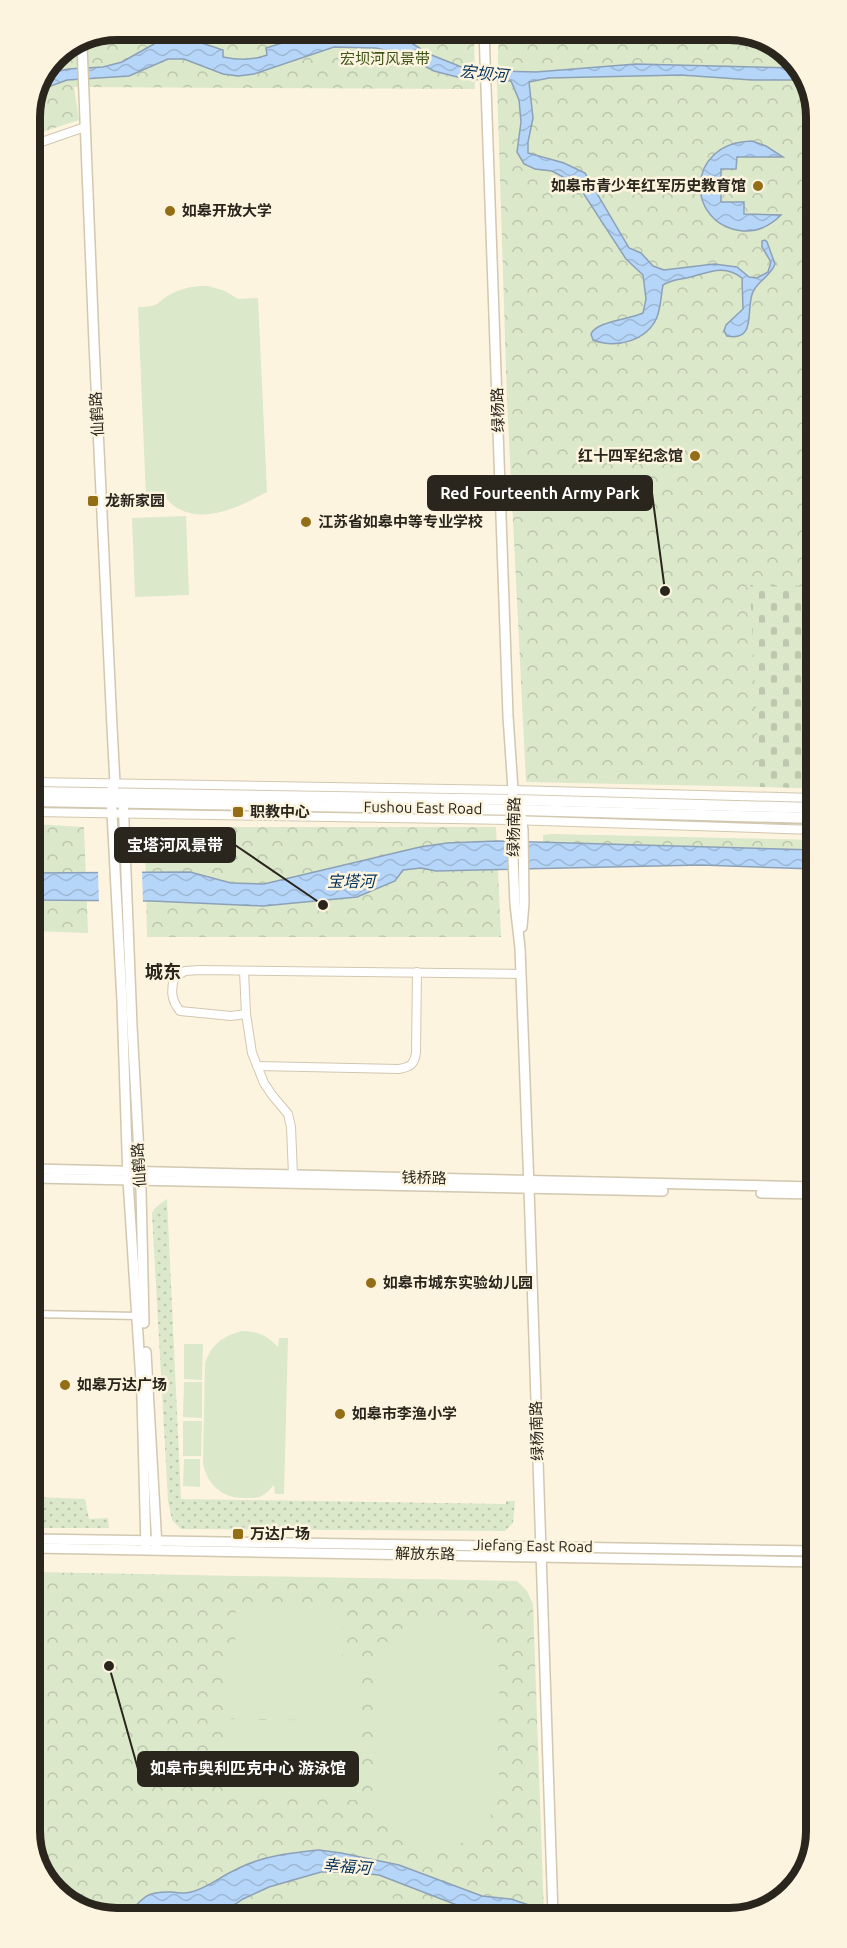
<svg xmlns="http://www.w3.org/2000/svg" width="847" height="1948" font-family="Ubuntu,'Noto Sans SC',sans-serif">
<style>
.grass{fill:url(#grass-dots)}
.forest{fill:url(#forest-crowns)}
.cemetery{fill:url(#cemetery-stones)}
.pitch{fill:#dbe8ca}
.water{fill:url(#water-waves);stroke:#8ca1b7;stroke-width:1.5}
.pier{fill:#fdf4e0}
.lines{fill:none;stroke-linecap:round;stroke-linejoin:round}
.pedestrian-casing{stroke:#d2c7af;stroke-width:9}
.minor-casing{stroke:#d2c7af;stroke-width:10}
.tertiary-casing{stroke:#d2c7af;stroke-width:12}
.secondary-casing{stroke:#d2c7af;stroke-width:14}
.pedestrian{stroke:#fff;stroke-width:6}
.minor{stroke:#fff;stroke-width:8}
.tertiary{stroke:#fff;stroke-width:9}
.secondary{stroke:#fff;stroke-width:10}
.poi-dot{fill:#946e17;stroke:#fdf4e0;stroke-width:2}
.labels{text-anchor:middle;stroke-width:5;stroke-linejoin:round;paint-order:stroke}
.park-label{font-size:15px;fill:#3e5417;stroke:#fdf4e0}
.poi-label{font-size:15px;font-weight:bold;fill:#2a261d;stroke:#fdf4e0;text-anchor:start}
.street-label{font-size:15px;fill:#2a261d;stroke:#fdf4e0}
.water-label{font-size:16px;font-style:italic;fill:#002f59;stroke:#fdf4e0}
.quarter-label{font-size:18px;font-weight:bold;fill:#2a261d;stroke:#fdf4e0}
.rim{fill:none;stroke:#2a261d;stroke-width:8}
.leader{fill:none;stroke:#2a261d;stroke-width:2}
.callout-dot{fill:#2a261d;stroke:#fdf4e0;stroke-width:2}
.callout{fill:#2a261d;stroke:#2a261d;stroke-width:2}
.callout-label{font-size:16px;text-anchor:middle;font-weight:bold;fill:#fff}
</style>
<defs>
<pattern id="grass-dots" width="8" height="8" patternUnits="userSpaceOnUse" patternTransform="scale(1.5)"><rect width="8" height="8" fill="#dbe8ca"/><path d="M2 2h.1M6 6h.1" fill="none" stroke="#bcc7ad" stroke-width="1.8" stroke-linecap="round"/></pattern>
<pattern id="forest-crowns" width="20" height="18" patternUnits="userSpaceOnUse" patternTransform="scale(1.5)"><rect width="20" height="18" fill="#dbe8ca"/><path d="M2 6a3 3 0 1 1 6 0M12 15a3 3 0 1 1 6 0" fill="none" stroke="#bcc7ad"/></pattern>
<pattern id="cemetery-stones" width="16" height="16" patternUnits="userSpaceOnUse" patternTransform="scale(1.5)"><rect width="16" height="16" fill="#dbe8ca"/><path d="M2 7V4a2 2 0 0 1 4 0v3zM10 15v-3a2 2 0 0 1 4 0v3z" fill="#bcc7ad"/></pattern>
<pattern id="water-waves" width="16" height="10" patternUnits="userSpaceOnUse" patternTransform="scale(1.5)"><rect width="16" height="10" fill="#b6d6f9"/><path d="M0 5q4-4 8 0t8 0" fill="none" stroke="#9db8d5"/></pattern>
</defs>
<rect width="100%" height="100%" fill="#fdf4e0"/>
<!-- grass -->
<g class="grass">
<path d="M167 1199 181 1499 506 1504V1501H515L513 1523 505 1531 181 1529 172 1520 168 1501 152 1213 156 1207Z"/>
<path d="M34 1497 85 1499 89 1519 108 1518 109 1528H34Z"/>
</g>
<!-- forest -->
<g class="forest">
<path d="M117 30H474L475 89 74 87 79 120 30 136V112L56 55Z"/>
<path d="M499 30H736L783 48 812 89 814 788 526 782 507 400 497 83Z"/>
<path d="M32 824 84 827 88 933 32 931Z"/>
<path d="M159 827H496L501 937H147L145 835 150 829Z"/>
<path d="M552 834 814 840V850L543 842V835Z"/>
<path d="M34 1572 517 1581 527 1591 533 1604 544 1915 111 1918 64 1900 35 1859Z"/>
</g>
<!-- cemetery -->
<path class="cemetery" d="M750 585 814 586V788L760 787Z"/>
<!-- pitch -->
<g class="pitch">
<path d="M208 286 225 291 238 299 258 298 267 492C242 505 207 524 179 509 174 507 169 501 164 497L146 498 138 307C163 307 154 302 173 293 185 287 195 286 208 286Z"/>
<path d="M186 516 189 595 135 597 132 518Z"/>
<path d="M241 1331C257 1331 267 1335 278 1347L279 1338H288L284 1494H275L274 1485C271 1488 267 1493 263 1495 258 1499 250 1498 244 1498 222 1498 207 1485 203 1463L205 1363C212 1344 222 1337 241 1331Z"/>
<path d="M184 1344H203L202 1380 184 1379Z"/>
<path d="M184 1382H202V1418L183 1417Z"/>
<path d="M183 1421H202L201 1456H183Z"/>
<path d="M184 1459H200V1487L183 1486Z"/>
<path d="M236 1602 343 1604 342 1661 235 1659Z"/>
<path d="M434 1618C468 1619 492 1637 500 1671 499 1696 499 1720 498 1745 498 1762 501 1784 496 1801 489 1829 465 1848 436 1849 413 1849 395 1836 384 1817L372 1816 376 1642H388L405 1626Z"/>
<path d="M227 1661 362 1663 359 1800 224 1797 226 1719 340 1721 226 1718Z"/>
<path d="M345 1885C373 1889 397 1896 419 1916L264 1917C291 1893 310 1889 345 1885Z"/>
</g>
<!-- water -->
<g class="water">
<path d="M375 31 405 39 429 54 469 70 536 72 636 64 797 68 806 80H752L681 75 549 78 529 82 533 118 528 142V153L564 163 585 173 629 248 641 253 653 266 664 270 714 264 737 267 749 277 757 278 768 272 771 262 762 247V241L765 240 767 242 775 264C771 275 760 280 754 290 744 305 759 342 727 336L724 331 726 325 743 309 742 278C725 264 709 272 691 277 680 280 673 279 663 285 661 295 661 307 657 317 647 341 616 349 593 340L591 334C597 321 628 320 643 313L646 299 643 275 626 259 578 185 552 171 535 169 524 164 517 152 521 122 519 100 511 81 465 79 434 71 402 54 376 48 334 47 254 74 238 76 223 74 184 59H168L129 76 67 80 40 90 47 74 68 69 103 67 122 62 161 40 178 35 223 50V57C238 60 252 61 267 55L266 48 301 37Z"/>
<path d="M752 141 766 146 783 157H737L736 169H721V202H744V214L781 215C771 225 758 232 743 231 686 226 683 143 752 141Z"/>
<path d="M497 841 814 850V869L701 865 436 871 421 868 403 870 395 881 357 897 263 906 152 901 32 900V873L190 872 231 883 264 884 420 847 447 843Z"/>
<path d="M319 1850 341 1853 399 1865 482 1896 511 1899 532 1906 534 1915 475 1912 379 1875 349 1872H321L269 1887 243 1899 216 1917 111 1918 64 1900 57 1891 82 1895 97 1907 107 1910 119 1914 129 1913C144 1896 148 1891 172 1892 178 1893 185 1894 191 1892 208 1888 221 1876 237 1869 262 1856 291 1853 319 1850Z"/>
</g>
<!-- pier -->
<path class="pier" d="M98 871H142L143 904 99 905Z"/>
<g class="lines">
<!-- pedestrian casing -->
<g class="pedestrian-casing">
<path id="pedestrian" d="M33 1314 138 1316"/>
</g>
<!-- minor casing -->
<g class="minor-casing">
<g id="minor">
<path d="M30 146 85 127"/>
<path d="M32 782 513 790 814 798"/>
<path d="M32 812 511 820 814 830"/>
<path d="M244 971 246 1014 252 1053 264 1083 272 1095 288 1114 291 1127 293 1175"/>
<path d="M246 1014 231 1016 180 1011C171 1000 171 991 174 978L185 971 200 970 521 974"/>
<path d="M257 1066 399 1069C410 1067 414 1065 416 1053L417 972"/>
</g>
</g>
<!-- tertiary casing -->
<g class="tertiary-casing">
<g id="tertiary">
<path d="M484 30 508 716 513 790 511 810 515 904 520 948 529 1188 553 1915"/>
<path d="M82 45 94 343 112 727 115 783 111 793 112 813 122 1001 128 1180 142 1397 146 1549"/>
<path d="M123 797 132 1026 141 1190 144 1323"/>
<path d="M519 803 523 830 524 903 522 927"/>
<path d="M33 1169 815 1187"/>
<path d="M33 1178 663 1191"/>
<path d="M761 1193 815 1194"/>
<path d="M146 1352 157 1547"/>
<path d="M34 1539 816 1551"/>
<path d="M34 1548 816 1562"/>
</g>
</g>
<!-- secondary casing -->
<g class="secondary-casing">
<g id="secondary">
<path d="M32 792 518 800 814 808"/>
<path d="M32 801 521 810 814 818"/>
</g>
</g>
<!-- pedestrian -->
<use href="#pedestrian" class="pedestrian"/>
<!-- minor -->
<use href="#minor" class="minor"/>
<!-- tertiary -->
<use href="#tertiary" class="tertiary"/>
<!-- secondary -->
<use href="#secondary" class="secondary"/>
</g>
<!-- markers -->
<g class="poi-dot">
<circle cx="758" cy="186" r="6"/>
<circle cx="170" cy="211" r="6"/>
<circle cx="695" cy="456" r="6"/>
<rect x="87" y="495" width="12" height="12" rx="3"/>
<circle cx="306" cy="522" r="6"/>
<rect x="232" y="806" width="12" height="12" rx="3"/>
<circle cx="371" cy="1283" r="6"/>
<circle cx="65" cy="1385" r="6"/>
<circle cx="340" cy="1414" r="6"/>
<rect x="232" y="1528" width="12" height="12" rx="3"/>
</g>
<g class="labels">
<!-- park labels -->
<g class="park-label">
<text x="385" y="64">宏坝河风景带</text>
</g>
<!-- poi labels -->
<g class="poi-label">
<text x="746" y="191" text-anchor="end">如皋市青少年红军历史教育馆</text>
<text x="182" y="216">如皋开放大学</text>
<text x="683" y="461" text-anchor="end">红十四军纪念馆</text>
<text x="105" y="506">龙新家园</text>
<text x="318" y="527">江苏省如皋中等专业学校</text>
<text x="250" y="817">职教中心</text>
<text x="383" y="1288">如皋市城东实验幼儿园</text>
<text x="77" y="1390">如皋万达广场</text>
<text x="352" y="1419">如皋市李渔小学</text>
<text x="250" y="1539">万达广场</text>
</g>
<!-- street labels -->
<g class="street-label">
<text transform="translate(498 410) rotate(-92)" y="5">绿杨路</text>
<text transform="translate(97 414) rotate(-93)" y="5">仙鹤路</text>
<text transform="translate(423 808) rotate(1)" y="5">Fushou East Road</text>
<text transform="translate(514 827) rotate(-89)" y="5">绿杨南路</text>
<text transform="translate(139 1165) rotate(-94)" y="5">仙鹤路</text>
<text transform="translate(424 1178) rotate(1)" y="5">钱桥路</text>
<text transform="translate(537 1431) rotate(-92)" y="5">绿杨南路</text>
<text transform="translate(533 1546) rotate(1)" y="5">Jiefang East Road</text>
<text transform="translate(425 1554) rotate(1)" y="5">解放东路</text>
</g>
<!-- water labels -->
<g class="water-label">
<text transform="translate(484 73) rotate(6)" y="6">宏坝河</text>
<text x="351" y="887">宝塔河</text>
<text transform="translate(347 1866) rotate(5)" y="6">幸福河</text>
</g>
<!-- quarter labels -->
<g class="quarter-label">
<text x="163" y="978">城东</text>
</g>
</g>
<!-- crop -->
<path d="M0 0H847V1948H0ZM117 40H729A77 77 0 0 1 806 117V1831A77 77 0 0 1 729 1908H117A77 77 0 0 1 40 1831V117A77 77 0 0 1 117 40Z" fill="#fdf4e0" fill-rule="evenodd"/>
<path class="rim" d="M117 40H729A77 77 0 0 1 806 117V1831A77 77 0 0 1 729 1908H117A77 77 0 0 1 40 1831V117A77 77 0 0 1 117 40Z"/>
<!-- callouts -->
<path class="leader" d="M665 591L652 493M323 905L235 845M109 1666L138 1769"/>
<g class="callout-dot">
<circle cx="665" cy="591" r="6"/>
<circle cx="323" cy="905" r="6"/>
<circle cx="109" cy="1666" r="6"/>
</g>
<g class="callout">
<rect x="428" y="476" width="224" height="34" rx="6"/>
<rect x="115" y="828" width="120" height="34" rx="6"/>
<rect x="138" y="1752" width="220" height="34" rx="6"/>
</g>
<g class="callout-label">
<text x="540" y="499">Red Fourteenth Army Park</text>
<text x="175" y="851">宝塔河风景带</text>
<text x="248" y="1774">如皋市奥利匹克中心 游泳馆</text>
</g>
</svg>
